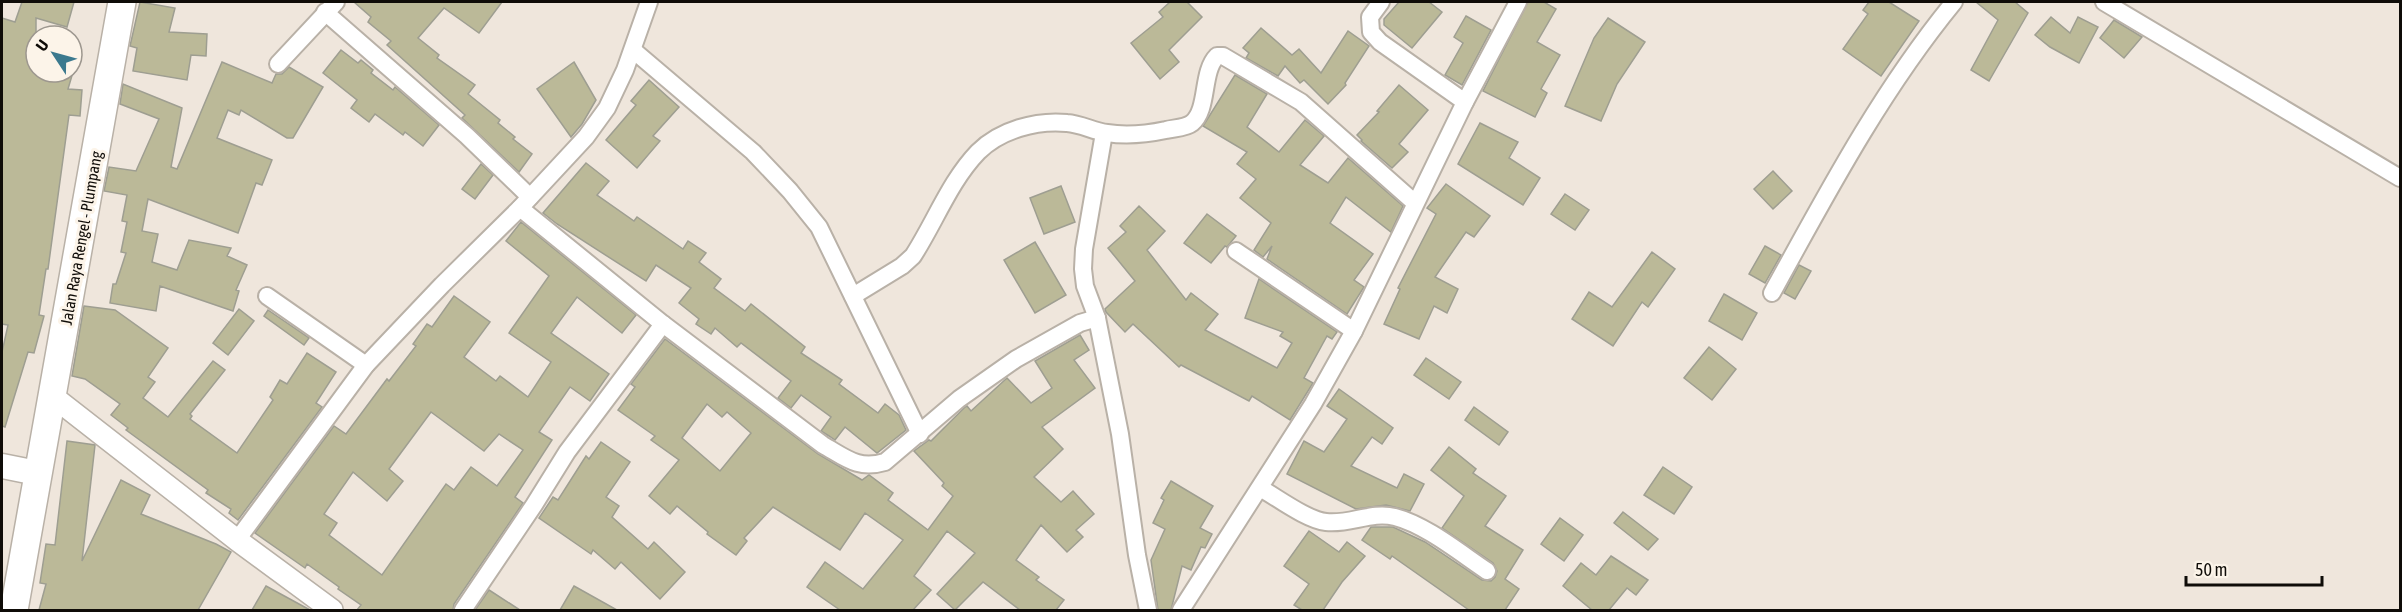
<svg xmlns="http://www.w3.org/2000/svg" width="2402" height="612" font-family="'Asap Condensed',sans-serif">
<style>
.building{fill:#bbb998;stroke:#9e9e91;stroke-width:1.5;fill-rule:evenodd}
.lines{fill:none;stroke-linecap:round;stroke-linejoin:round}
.minor-casing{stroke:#b9b1a7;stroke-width:20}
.tertiary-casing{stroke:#b9b1a7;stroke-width:24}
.secondary-casing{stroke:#b9b1a7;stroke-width:27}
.primary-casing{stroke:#b9b1a7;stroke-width:30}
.minor{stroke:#fff;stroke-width:16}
.tertiary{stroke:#fff;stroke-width:21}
.secondary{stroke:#fff;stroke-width:24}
.primary{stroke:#fff;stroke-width:27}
.labels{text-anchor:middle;stroke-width:6;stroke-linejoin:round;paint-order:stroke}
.street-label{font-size:16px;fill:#0f0c08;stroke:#fcf4e9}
</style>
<rect width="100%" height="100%" fill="#efe6dc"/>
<!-- building -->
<g class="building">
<path d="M22 2H74L67 27 36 18V72H73L68 89 82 90 80 116 69 115 48 269H46L39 315 44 316 34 353 28 352 5 427 2 426V352L8 325 2 324V18L15 22Z"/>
<path d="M140 2 175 8 169 32 207 34 206 56 191 55 187 80 133 71 137 48 130 46Z"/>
<path d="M354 2H502L479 33 444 8 418 38 439 55 437 58 475 85 468 94 500 120 498 123 515 137 513 139 532 154 519 172 462 118 465 115 387 45 391 41 368 22 371 17Z"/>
<path d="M1170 2H1187L1202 17 1169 50 1179 62 1160 79 1131 43 1163 17 1159 12Z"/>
<path d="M1399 2H1429L1442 12 1412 48 1384 25V19Z"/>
<path d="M1528 2H1544L1556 9 1537 42 1560 55 1541 89 1547 93 1535 117 1483 91Z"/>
<path d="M1869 2H1889L1919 21 1881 76 1843 49 1868 14 1863 10Z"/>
<path d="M1976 2H2015L2028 13 1989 81 1971 70 1998 20Z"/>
<path d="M1466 16 1491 30 1462 85 1445 75 1463 43 1454 37Z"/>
<path d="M2051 17 2070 33 2078 17 2098 27 2079 63 2050 47 2035 35Z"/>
<path d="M1608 18 1645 42 1617 84 1601 121 1565 106 1594 38Z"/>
<path d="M2114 20 2142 37 2124 58 2100 38Z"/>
<path d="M1261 28 1292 55 1299 49 1321 73 1348 31 1369 46 1345 83 1346 85 1328 104 1304 80 1300 83 1285 66 1278 76 1246 58 1249 53 1243 48Z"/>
<path d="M341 50 358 63 361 60 373 70 371 73 393 90 395 87 439 125 423 146 405 132 403 135 375 114 369 122 351 108 357 100 323 73Z"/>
<path d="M222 62 272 83 276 74H282L289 67 323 87 293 138H287L241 110 239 115 228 110 217 138 272 160 262 185 256 183 238 233 148 199 142 231 158 234 152 262 177 270 189 240 231 248 227 256 247 265 236 290 239 291 233 311 160 286 156 311 110 303 113 284H116L126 253 121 252 127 222 122 221 127 195 104 191 109 167 136 171 159 119 120 104 123 84 182 108 171 167 177 169Z"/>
<path d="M574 62 596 100 582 124 571 137 537 89Z"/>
<path d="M1235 75 1267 94 1247 127 1279 152 1305 120 1324 136 1300 165 1328 183 1348 158 1403 206 1391 232 1346 197 1330 223 1373 254 1354 280 1364 287 1347 314 1267 259 1272 246 1263 257 1254 250 1271 223 1240 198 1256 179 1237 164 1247 152 1203 126Z"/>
<path d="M649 80 679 107 653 136 660 141 637 168 606 140 636 105 631 101Z"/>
<path d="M1399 85 1428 110 1399 144 1408 152 1392 168 1361 141 1362 140 1357 135 1379 112 1377 111Z"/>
<path d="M1480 123 1518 142 1509 158 1540 178 1523 205 1458 164Z"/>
<path d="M586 163 609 181 597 195 634 221 637 217 683 249 688 241 706 253 699 262 721 279 714 288 745 311 751 304 805 347 801 353 842 380 839 384 878 413 885 404 899 415 906 430 877 453 845 427 835 440 829 436 821 431 831 417 801 395 791 408 778 398 791 381 741 343 737 347 715 328 711 334 696 324 699 319 679 303 691 288 656 265 646 281 557 224 543 213Z"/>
<path d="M481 164 493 175 475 199 462 189Z"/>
<path d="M1773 171 1792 191 1773 209 1754 189Z"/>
<path d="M1446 184 1490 216 1474 237 1466 232 1435 277 1458 289 1447 313 1434 306 1419 339 1384 324 1400 289 1398 288 1436 214 1427 208Z"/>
<path d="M1061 186 1075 222 1044 234 1030 198Z"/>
<path d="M1565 194 1589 210 1575 230 1551 214Z"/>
<path d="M1139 206 1165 231 1147 250 1186 300 1191 293 1218 314 1205 330 1277 368 1292 343 1280 336 1283 332 1245 318 1259 279 1337 332 1332 339 1327 336 1304 378 1313 383 1290 420 1252 396 1249 401 1181 365 1179 367 1133 324 1125 332 1106 312 1105 309 1135 281 1108 248 1126 232 1120 226Z"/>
<path d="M1207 214 1236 236 1227 247 1225 246 1211 263 1184 243Z"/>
<path d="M521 222 636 315 622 333 577 297 551 333 609 374 590 401 570 387 539 432 552 440 515 497 523 503 454 604 453 610H357L361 605 338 589 339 587 307 564 305 568 255 533 334 426 346 434 387 379 389 381 416 346 413 344 427 324 432 327 454 296 490 322 464 357 496 381 500 376 528 397 551 362 509 333 549 276 506 241ZM431 412 484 451 499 434 523 450 497 486 471 467 454 490 446 484 382 575 329 535 337 523 324 514 353 472 387 501 403 481 389 469Z"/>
<path d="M1035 242 1066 295 1035 313 1004 260Z"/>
<path d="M1765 246 1781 255 1765 283 1749 274Z"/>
<path d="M1652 252 1675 269 1648 307 1642 302 1613 346 1572 319 1589 292 1612 307Z"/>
<path d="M1799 265 1811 271 1795 299 1784 293Z"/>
<path d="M1724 294 1757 313 1742 340 1709 321Z"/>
<path d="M84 306 115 310 168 348 148 377 155 382 143 398 168 417 213 361 225 370 190 414 192 416 190 419 237 453 273 400 270 397 280 380 287 384 307 353 336 372 316 403 322 407 238 520 229 513 231 509 206 493 208 490 126 430 128 428 111 415 120 404 85 379 72 376Z"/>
<path d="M239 309 254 321 228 355 213 343Z"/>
<path d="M268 310 309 338 304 345 264 316Z"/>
<path d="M1080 335 1089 350 1074 360 1095 388 1042 427 1063 449 1034 477 1061 502 1073 491 1094 514 1076 530 1083 537 1067 552 1041 525 1016 560 1039 577 1036 580 1064 600 1056 610H1020L983 582 955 610 937 594 975 553 947 531 914 576 931 590 913 610H840L807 587 825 562 863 589 903 540 865 513 840 550 773 507 744 538 747 541 736 555 707 534 708 532 677 506 670 514 649 496 679 460 651 440 655 436 618 410 635 387 631 384 665 339 818 454 862 480 869 475 893 493 888 500 928 530 953 496 942 486 944 483 914 451 929 440 931 441 965 407 967 406 971 411 1007 378 1031 403 1052 388 1035 361ZM707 404 722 417 727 412 751 433 720 471 682 438Z"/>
<path d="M1709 347 1736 369 1712 400 1684 378Z"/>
<path d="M1426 358 1461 382 1449 399 1414 375Z"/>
<path d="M1339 389 1393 428 1382 444 1372 437 1351 466 1397 488 1404 474 1424 484 1410 511 1386 505 1356 509 1287 474 1304 441 1324 452 1347 419 1327 406Z"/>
<path d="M1474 407 1508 432 1499 445 1465 420Z"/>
<path d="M67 441 95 445 82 561 121 480 150 495 141 514 216 544 231 552 198 610H39L46 584 40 583 46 544 55 545Z"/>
<path d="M601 442 630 462 606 497 619 506 612 517 648 549 654 542 685 572 660 599 621 562 615 569 593 550 591 554 539 518 553 497 558 500 586 456 589 459Z"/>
<path d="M1449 447 1476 469 1473 473 1506 496 1485 526 1523 550 1505 579 1519 589 1505 610H1469L1392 556 1390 559 1362 540 1371 527H1393L1425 542 1482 580 1491 581 1495 577 1497 571 1493 563 1442 528 1464 496 1431 470Z"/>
<path d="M1663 467 1692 487 1674 514 1644 495Z"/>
<path d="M1171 481 1213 506 1200 528 1212 534 1205 548 1201 547 1191 570 1182 566 1171 610H1158L1151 560 1165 529 1153 523 1164 500 1161 498Z"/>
<path d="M1623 512 1658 539 1648 550 1614 523Z"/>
<path d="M1560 518 1583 535 1564 561 1541 544Z"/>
<path d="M1309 531 1339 552 1347 542 1365 556 1342 582 1323 610H1302L1294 605 1309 584 1284 566Z"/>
<path d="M1611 556 1648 580 1636 595 1627 588 1609 610H1592L1563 586 1581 563 1596 575Z"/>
<path d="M266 586 310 610H252Z"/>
<path d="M574 586 617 610H560Z"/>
<path d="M489 590 520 610H475Z"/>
</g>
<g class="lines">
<!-- minor casing -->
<g class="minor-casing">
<g id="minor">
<path d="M1381 2 1370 17 1371 32 1380 42 1465 102"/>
<path d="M2104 2 2400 178"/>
<path d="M325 12 467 136 530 197"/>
<path d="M633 50 753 152 790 191 819 227 920 434"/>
<path d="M278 64 336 2"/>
<path d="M1104 133 1084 249 1083 269 1085 286 1097 318 1120 434 1137 555 1148 610"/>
<path d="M520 208 663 324 823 445C846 458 858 470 885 462L959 399 1016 359 1080 323 1097 318"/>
<path d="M1236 251 1354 331"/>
<path d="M1772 293C1827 193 1881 91 1954 2"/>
<path d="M267 296 366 365"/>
<path d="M853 296 902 266 913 256C935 222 950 181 978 152 1000 130 1036 120 1067 123 1081 124 1093 131 1107 133 1126 136 1147 134 1166 130 1174 128 1186 128 1192 123 1209 109 1201 72 1217 56H1223L1301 102 1415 203"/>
<path d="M1260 488C1278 498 1307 520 1326 522 1350 525 1371 511 1395 517 1426 525 1460 553 1487 571"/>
<path d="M237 540 366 365 442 285 520 208 586 137 607 108 625 70 649 2"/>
<path d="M463 610 534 505 567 452 663 324"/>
<path d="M1181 610 1313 404 1354 331 1465 102 1518 2"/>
</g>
</g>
<!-- tertiary casing -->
<g class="tertiary-casing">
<path id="tertiary" d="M51 395 237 540 332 610"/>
</g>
<!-- secondary casing -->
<g class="secondary-casing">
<path id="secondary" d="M2 466 37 473"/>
</g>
<!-- primary casing -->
<g class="primary-casing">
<path id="primary" d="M14 610 122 2"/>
</g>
<!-- minor -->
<use href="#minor" class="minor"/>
<!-- tertiary -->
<use href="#tertiary" class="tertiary"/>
<!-- secondary -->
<use href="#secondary" class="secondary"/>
<!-- primary -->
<use href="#primary" class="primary"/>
</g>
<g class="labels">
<!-- street labels -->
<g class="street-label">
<text transform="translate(81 238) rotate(-80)" y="6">Jalan Raya Rengel - Plumpang</text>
</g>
</g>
<!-- border -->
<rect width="2402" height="612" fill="none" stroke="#0f0c08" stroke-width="6"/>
<!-- north arrow -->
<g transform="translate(54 54) rotate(306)"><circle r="28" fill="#fcf4e9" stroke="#9d978f" stroke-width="1.5"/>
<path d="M0-4.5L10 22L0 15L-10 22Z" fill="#3b798e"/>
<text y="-9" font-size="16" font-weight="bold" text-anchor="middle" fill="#0f0c08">U</text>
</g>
<!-- scale -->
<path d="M2186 576v9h136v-9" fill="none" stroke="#0f0c08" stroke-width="3"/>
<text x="2195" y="576" font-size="18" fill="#0f0c08" stroke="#fcf4e9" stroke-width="4.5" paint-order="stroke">50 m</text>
</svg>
